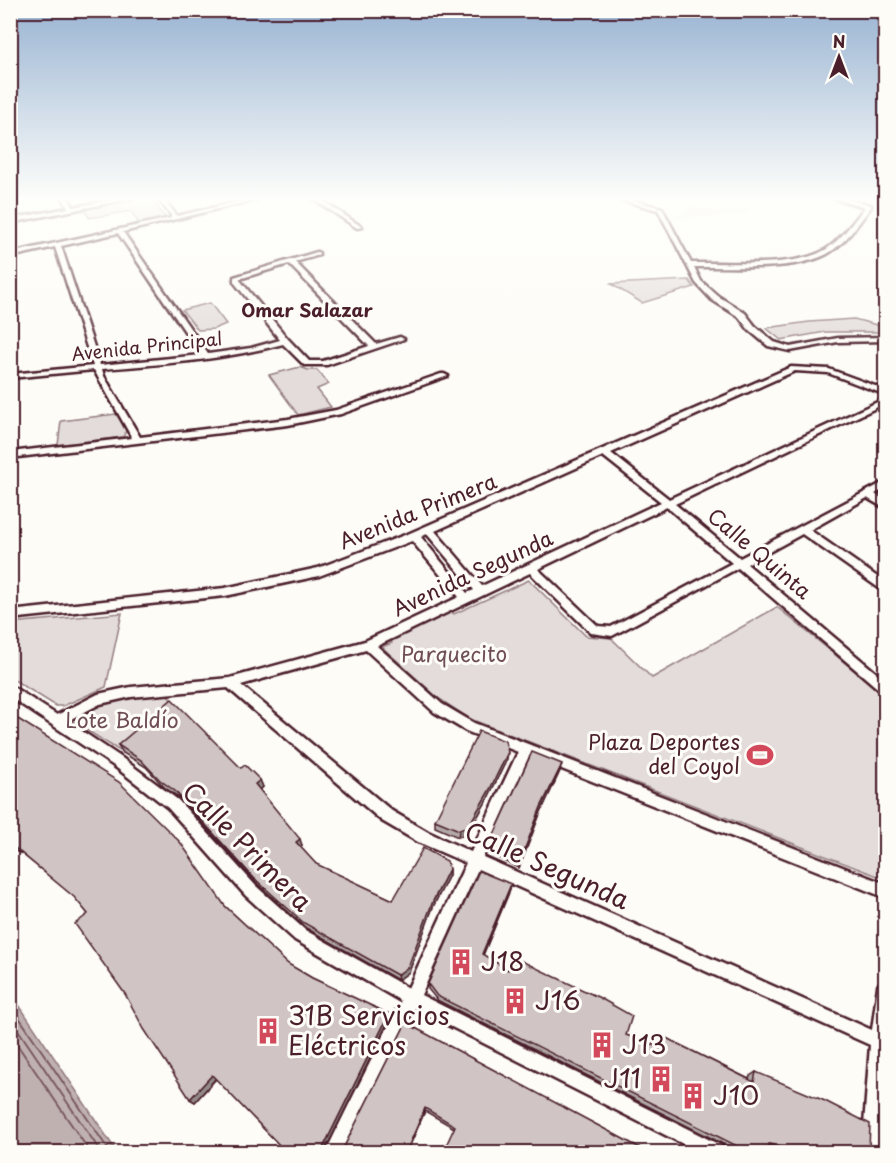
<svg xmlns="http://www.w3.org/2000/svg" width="896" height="1163" font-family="'Playpen Sans',sans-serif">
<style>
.built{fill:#f0ece8}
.green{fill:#e3dcda;stroke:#967e82;stroke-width:1.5}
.water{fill:#c0b1b1;stroke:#91777b;stroke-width:1.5}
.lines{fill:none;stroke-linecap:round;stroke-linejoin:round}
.shore{stroke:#795961;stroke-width:2}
.minor-casing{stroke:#4a1f2b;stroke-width:5}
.minor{fill:#fdfcf7;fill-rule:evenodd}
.wall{fill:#b3a9a9;stroke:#4a1f2b;stroke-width:1.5}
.shaded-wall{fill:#928a89;stroke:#4a1f2b;stroke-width:1.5}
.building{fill:#d0c5c4;stroke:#4a1f2b;stroke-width:1.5}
.labels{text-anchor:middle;stroke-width:6;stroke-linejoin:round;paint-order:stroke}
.far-neighbourhood-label{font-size:18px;font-weight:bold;fill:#4a1f2b;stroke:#fdfcf7}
.far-street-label{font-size:18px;fill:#4a1f2b;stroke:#fdfcf7}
.street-label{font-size:21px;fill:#4a1f2b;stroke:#fdfcf7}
.park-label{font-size:21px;fill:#704e57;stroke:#fdfcf7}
.poi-label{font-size:21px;fill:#4a1f2b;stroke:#fdfcf7;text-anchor:end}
.near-street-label{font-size:26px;fill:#4a1f2b;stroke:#fdfcf7}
.near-poi-label{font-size:26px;fill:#4a1f2b;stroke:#fdfcf7;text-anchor:start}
</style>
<rect width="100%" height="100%" fill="#fdfcf7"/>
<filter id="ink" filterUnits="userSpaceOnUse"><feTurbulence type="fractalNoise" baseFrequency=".0167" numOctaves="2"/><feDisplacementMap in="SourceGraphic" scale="12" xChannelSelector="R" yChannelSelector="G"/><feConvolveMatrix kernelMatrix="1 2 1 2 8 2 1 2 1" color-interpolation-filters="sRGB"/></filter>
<g filter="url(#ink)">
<!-- built -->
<path class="built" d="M702 198H748L759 201 742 216 673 218Z"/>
<!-- green -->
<g class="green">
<path d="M143 198H151L166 219 139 224 131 211 89 218 85 209Z"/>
<path d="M689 280 694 287 642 303 611 284Z"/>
<path d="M210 303 226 324 214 329 198 330 182 310Z"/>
<path d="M854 319 885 327V332H825L781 340 766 328 809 322Z"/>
<path d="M300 367 308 370H317L329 384 317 389 331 407 298 415 269 375Z"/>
<path d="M116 414 127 429 123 437 58 445 61 421Z"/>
<path d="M529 580 586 636 611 638 652 678 777 607 884 695 885 698V879L470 719 437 697 382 647 392 643 389 639 449 610 454 614Z"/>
<path d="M122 613 106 687 63 706H56L11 678V623Z"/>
<path d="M165 691 176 707 123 753 66 717 118 695Z"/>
</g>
<!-- water -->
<path class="water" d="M11 993 117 1152H11Z"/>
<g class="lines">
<!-- shore -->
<g class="shore">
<path d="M10 1004 110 1152"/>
<path d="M10 1018 101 1152"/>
<path d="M10 1034 90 1152"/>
</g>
<!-- minor casing -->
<g class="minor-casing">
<g id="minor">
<path d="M63 198H69L73 207 123 198H134L10 223V219L68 208Z"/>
<path d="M157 198H163L177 216 254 198H263L123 232 208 354 251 348 280 340 234 282V277L317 252 319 253V255L295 262 376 344 400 337 404 339 327 365H304L283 344C224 360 163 364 102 369L104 376 140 437 288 419 336 410 441 374H444L448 376 341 414 288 425 10 458V452L132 438 94 370 10 378V374L93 366 55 247 10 257V253L171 218V215ZM118 233 201 355 100 365 61 246ZM289 264 369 346 323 361H309L288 339 239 279Z"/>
<path d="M312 198H319L362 227 357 228Z"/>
<path d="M614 198H623L662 208 691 263C727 262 798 269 828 248 843 237 854 221 865 207L832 198H841L871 205V207C858 224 845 244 827 254 793 272 731 266 694 267L701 281 718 296 745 313 755 326 774 342 790 347 838 338 886 337V341L838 342 790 351 768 346 749 330 739 317 712 300 696 283 658 210Z"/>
<path d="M791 367 829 369 886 390V395L828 373 795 371 611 453 669 499 886 398V403L675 504 740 558 886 481V488L875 494 886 501V509L867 498 810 530 886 583V593L802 534 747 564 886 681V693L882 692 738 568 612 636 591 633 530 573 377 646 442 704 474 723 886 884V898L529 756 483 857 872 1030 878 986 881 981 886 979V1050L879 1152H862L870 1045 478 869 421 995 722 1146 724 1152H699L414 1008 342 1152H325L401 1001 295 940 246 896 168 808 114 766 10 697V685L57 715 98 694 131 687 230 678 365 641 459 597 412 541 319 576 225 596 10 619V611L225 588 318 568 410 533ZM603 456 661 502 482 586 435 531ZM667 507 732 563 611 627 598 626 538 569ZM427 534 474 590 467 593 421 537ZM366 650 434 712 466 731 518 752 471 852 428 832 392 811 241 685ZM228 688 382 821 418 842 466 863 408 988 305 930 256 886 178 800 122 758 67 721 100 704 131 697Z"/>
</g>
</g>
<!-- minor -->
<use href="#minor" class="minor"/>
</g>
<!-- wall -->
<g class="wall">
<path d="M10 714 225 906 288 964 312 978 389 1014 390 1018 325 1152 342 1151 406 1023 640 1148 454 1128 425 1111 407 1152H286L216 1079 195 1102 190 1099 88 914 76 898 22 854 10 849Z"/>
<path d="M118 745 241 768 260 780 263 787 260 790 302 845 300 847 316 864 393 900 449 869V875L433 907 409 972 398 980 306 928 258 884 180 798 164 787 146 767 123 753Z"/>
<path d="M507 759 488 798 468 834 458 837 435 827V820Z"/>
<path d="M560 771 540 814 519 868 488 853 489 846Z"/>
<path d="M510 890 483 955 626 1035 652 1045 654 1038 658 1034 749 1079 750 1076 756 1072 872 1152H777L778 1150 768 1148 767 1152H739L437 1000 428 989V984Z"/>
</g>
<!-- shaded-wall -->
<g class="shaded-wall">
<path d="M508 752 507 759 488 798 468 834 458 837 459 830Z"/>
<path d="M562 764 560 771 540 814 519 868 520 861 541 807Z"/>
<path d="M260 780 263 787 258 791 255 784Z"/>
<path d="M300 839 302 845 298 849 296 842Z"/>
<path d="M449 869V875L433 907 409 972 398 980 397 975Z"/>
<path d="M511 884 510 890 481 960 482 954Z"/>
<path d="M389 1014 390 1018 324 1152H321Z"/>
<path d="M212 1075 216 1078 195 1102 190 1099Z"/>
<path d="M425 1108V1111L407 1152H406Z"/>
</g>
<!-- building -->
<g class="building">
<path d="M172 699 241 768 245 765 260 780 255 784 300 839 296 842 316 864 393 900 423 848 447 861 449 869 433 901 408 967 397 975 304 923 254 878 175 791 160 780 141 760 118 745Z"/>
<path d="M10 714 119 782 180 842 225 906 288 964 312 978 389 1014 321 1152 342 1151 406 1023 640 1148 651 1152H443L455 1126 425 1108 406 1152H286L212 1075 190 1099 144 1029 125 994 75 924 88 914 74 897 15 848 10 846Z"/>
<path d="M479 731 505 741 508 752 489 791 468 827 459 830 435 820Z"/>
<path d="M532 752 562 764 541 807 520 861 489 846Z"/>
<path d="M479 871 511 884 482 954 508 970 513 957 600 998 632 1016 626 1035 655 1046 658 1034 754 1082 756 1072 825 1101 870 1124 869 1150 872 1152H784L785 1148 769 1144 767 1152H749L437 996 428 984Z"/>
</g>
</g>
<!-- sky -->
<linearGradient id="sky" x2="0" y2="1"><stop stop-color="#98b3d2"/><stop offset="0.55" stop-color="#fefefb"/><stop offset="1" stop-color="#fefefb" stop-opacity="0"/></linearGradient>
<rect width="896" height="361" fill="url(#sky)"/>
<!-- icons -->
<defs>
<g id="stadium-bare" transform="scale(2.07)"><path d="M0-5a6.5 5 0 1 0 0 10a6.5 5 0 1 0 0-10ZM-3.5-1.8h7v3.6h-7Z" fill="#d1495b" stroke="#fdfcf7" stroke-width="2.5" paint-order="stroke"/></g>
<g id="building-bare" transform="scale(2.07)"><path d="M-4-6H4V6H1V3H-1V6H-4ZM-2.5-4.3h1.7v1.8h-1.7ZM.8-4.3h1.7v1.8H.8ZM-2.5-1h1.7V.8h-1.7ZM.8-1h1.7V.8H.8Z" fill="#d1495b" stroke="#fdfcf7" stroke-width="2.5" paint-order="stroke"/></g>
</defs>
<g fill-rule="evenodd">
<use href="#stadium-bare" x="760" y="755"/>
<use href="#building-bare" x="461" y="962"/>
<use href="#building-bare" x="515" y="1001"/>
<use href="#building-bare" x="268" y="1031"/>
<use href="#building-bare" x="602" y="1045"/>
<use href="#building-bare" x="661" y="1079"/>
<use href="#building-bare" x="693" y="1096"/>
</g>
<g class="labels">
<!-- far-neighbourhood labels -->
<g class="far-neighbourhood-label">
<text x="307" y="317">Omar Salazar</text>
</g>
<!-- far-street labels -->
<g class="far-street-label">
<text transform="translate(147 347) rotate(-6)" y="6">Avenida Principal</text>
</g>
<!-- street labels -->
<g class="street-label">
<text transform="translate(418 512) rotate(-22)" y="7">Avenida Primera</text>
<text transform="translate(759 554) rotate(40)" y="7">Calle Quinta</text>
<text transform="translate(473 574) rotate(-25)" y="7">Avenida Segunda</text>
</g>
<!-- park labels -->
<g class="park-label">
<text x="454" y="662">Parquecito</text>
<text x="122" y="728">Lote Baldío</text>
</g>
<!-- poi labels -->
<g class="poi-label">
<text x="740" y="750">Plaza Deportes<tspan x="740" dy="24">del Coyol</tspan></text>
</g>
<!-- near-street labels -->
<g class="near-street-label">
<text transform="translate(247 847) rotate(45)" y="9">Calle Primera</text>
<text transform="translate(547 866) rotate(24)" y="9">Calle Segunda</text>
</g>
<!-- near-poi labels -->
<g class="near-poi-label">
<text x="481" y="971">J18</text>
<text x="535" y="1010">J16</text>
<text x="288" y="1025">31B Servicios<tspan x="288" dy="30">Eléctricos</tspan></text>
<text x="622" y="1054">J13</text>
<text x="641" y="1088" text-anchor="end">J11</text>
<text x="713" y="1105">J10</text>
</g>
</g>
<!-- margin -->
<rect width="896" height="1163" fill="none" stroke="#fdfcf7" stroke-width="36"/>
<rect x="18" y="18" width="860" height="1127" fill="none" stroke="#4a1f2b" stroke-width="2" filter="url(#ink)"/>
<!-- north arrow -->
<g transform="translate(839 57)" stroke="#fdfcf7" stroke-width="4.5" paint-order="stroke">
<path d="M0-4.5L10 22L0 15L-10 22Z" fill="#4a1f2b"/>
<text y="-9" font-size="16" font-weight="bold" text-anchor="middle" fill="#4a1f2b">N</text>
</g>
</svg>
